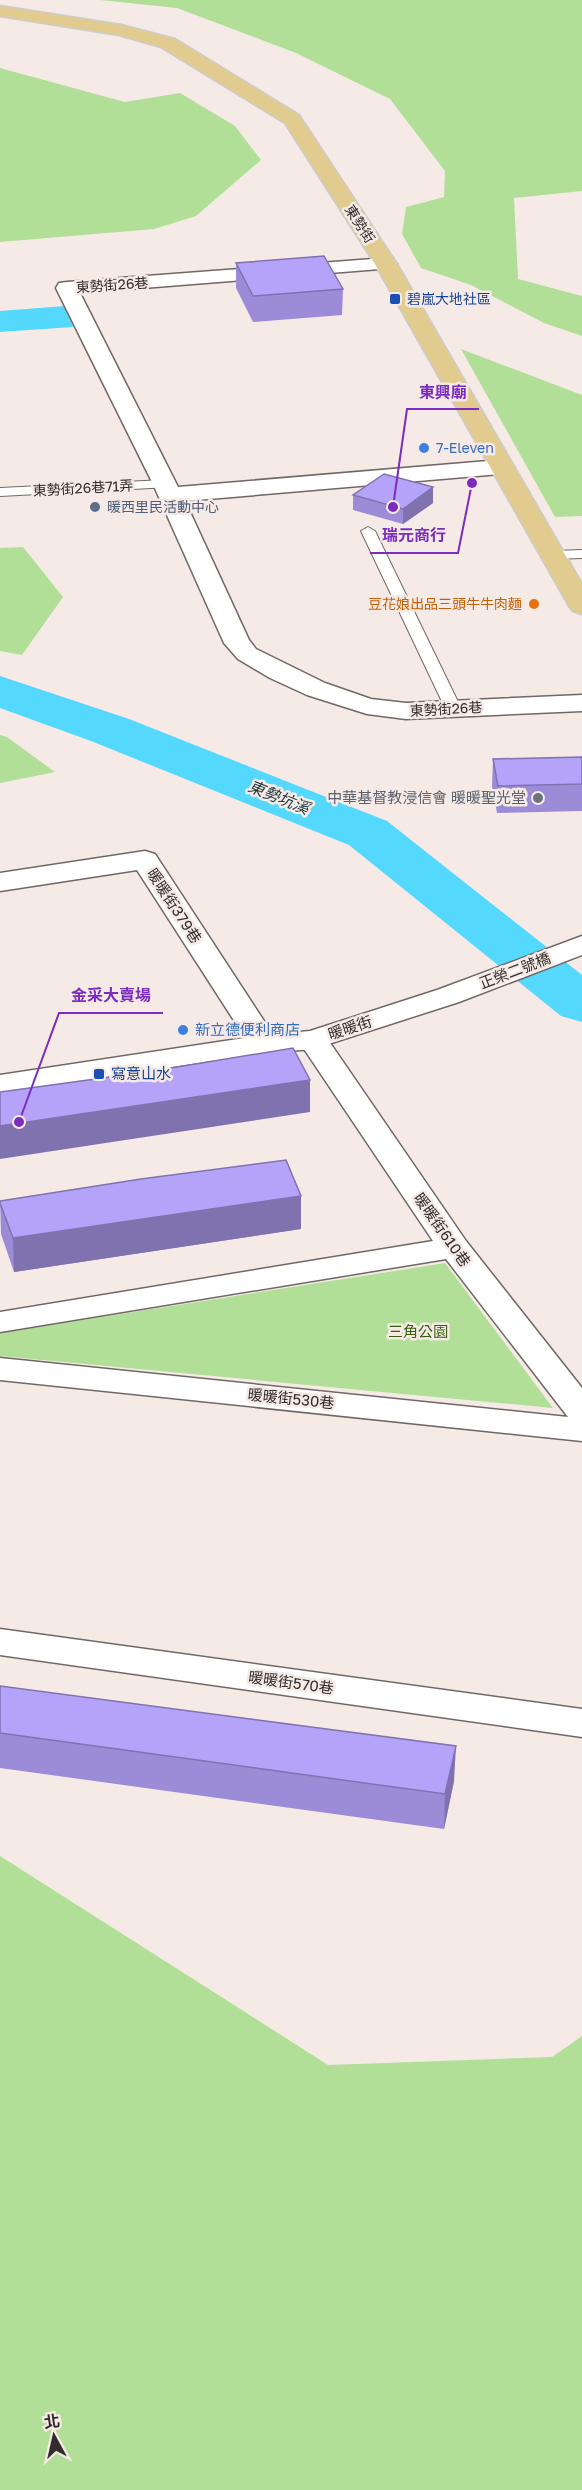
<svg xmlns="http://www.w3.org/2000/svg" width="582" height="2490" font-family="'Golos Text','Noto Sans TC',sans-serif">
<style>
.green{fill:#b1df98}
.water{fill:#55d8fe}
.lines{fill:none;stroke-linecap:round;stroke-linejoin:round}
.river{fill:#55d8fe;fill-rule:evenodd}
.service-casing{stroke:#716764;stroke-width:2}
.minor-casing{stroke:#716764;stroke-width:3}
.tertiary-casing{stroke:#716764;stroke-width:3}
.primary-casing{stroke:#cdcccc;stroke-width:3}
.service{fill:#fff;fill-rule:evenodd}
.minor{fill:#fff;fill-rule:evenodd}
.tertiary{fill:#fff;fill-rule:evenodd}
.primary{fill:#e1cb8f;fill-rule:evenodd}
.wall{fill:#9c8cd7}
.shaded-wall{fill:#7f72af}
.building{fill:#b5a3fa;stroke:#7f72af;stroke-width:1.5}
.transit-dot{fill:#1a4fb4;stroke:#f5eae6;stroke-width:2}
.shop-dot{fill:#3f7fe0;stroke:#f5eae6;stroke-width:2}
.service-dot{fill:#5c6f8a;stroke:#f5eae6;stroke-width:2}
.food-dot{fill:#e8710a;stroke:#f5eae6;stroke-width:2}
.worship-dot{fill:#6b7280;stroke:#f5eae6;stroke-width:2}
.labels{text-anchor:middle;stroke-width:5;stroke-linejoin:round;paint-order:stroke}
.far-street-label{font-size:14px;fill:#302c2b;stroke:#f5eae6}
.far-transit-label{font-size:14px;fill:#164399;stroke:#f5eae6;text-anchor:start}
.far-shop-label{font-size:14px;fill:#366cbe;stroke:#f5eae6;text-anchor:start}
.far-service-label{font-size:14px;fill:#4e5e75;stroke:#f5eae6;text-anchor:start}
.far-food-label{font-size:14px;fill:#c56008;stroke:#f5eae6;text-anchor:end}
.worship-label{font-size:15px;fill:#5b616d;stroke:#f5eae6;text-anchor:end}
.street-label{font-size:15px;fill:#302c2b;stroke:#f5eae6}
.shop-label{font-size:15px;fill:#366cbe;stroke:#f5eae6;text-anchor:start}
.transit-label{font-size:15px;fill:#164399;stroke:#f5eae6;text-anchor:start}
.park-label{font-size:15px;fill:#33620b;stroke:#f5eae6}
.water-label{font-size:16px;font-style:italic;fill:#21373e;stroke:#f5eae6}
.leader{fill:none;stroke:#7b2cbf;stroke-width:2}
.callout-dot{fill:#7b2cbf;stroke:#f5eae6;stroke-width:2}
.callout-label{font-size:16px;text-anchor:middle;font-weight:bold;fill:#7b2cbf;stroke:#f5eae6;stroke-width:5;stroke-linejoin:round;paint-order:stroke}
</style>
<rect width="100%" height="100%" fill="#f5eae6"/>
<!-- green -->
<g class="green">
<path d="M100 0H582V191L514 198 518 279 582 296V336L544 323 471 285 421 268 402 234 406 207 444 197 445 171 390 99 296 53 177 8Z"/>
<path d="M0 68 125 102 180 93 235 126 261 160 196 216 154 229 0 242Z"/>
<path d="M461 349 582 395V516L555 517Z"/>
<path d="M23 547 63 597 22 655 0 651V548Z"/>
<path d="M0 735 7 737 55 772 0 783Z"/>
<path d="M445 1263 553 1408 0 1356V1333Z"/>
<path d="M0 1856 328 2065 552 2057 582 2036V2490H0Z"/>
</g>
<!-- water -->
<path class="water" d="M65 306 73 327 0 332V311Z"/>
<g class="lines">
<!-- river -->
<path class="river" d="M0 676 129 719 387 821 582 975V1022L561 1016 349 845 91 741 0 708Z"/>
<!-- service casing -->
<g class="service-casing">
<g id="service">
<path d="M165 480 172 484 170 487 0 496V488Z"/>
<path d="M368 527 375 531 461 708 459 711 453 713 445 708 361 531Z"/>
<path d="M582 550V558L553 559 546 555 553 551Z"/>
</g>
</g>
<!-- minor casing -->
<g class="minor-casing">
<g id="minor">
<path d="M386 258 393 260 397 264 393 268 80 293 178 487 500 460 508 462 512 467 508 472 500 474 185 501 249 640 256 649 325 683 371 699 406 703 582 695V711L406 719 367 714 307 695 270 678 238 659 224 643 153 484 56 288 59 283 67 282Z"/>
<path d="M145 851 155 854 279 1044 275 1050 264 1053 253 1050 137 870 0 891V873Z"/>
<path d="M313 1031 324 1034 466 1241 582 1388V1441L0 1380V1358L568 1417 446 1259 0 1332V1312L433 1241 298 1040 302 1034Z"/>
<path d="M0 1629 582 1709V1737L0 1655Z"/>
</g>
</g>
<!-- tertiary casing -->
<g class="tertiary-casing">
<path id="tertiary" d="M582 936V955L459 1002 313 1049 264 1053 0 1093V1075L264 1035 310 1031 437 990Z"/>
</g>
<!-- primary casing -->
<g class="primary-casing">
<path id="primary" d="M0 6 121 25 175 39 299 115 397 264 582 584V614L573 611 569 606 375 264 285 123 161 47 119 35 0 16Z"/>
</g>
<!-- service -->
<use href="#service" class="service"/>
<!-- minor -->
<use href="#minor" class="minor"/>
<!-- tertiary -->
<use href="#tertiary" class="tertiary"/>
<!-- primary -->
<use href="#primary" class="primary"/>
</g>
<!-- wall -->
<g class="wall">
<path d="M236 263 343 289 342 315 253 322 236 288Z"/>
<path d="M433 487V503L403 524 353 510V495Z"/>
<path d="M582 757V811L497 813 492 786 493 759Z"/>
<path d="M0 1201 301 1229 14 1272 1 1234Z"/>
<path d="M0 1686 454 1781 444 1829 0 1768Z"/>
</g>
<!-- shaded-wall -->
<g class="shaded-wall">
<path d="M433 487V503L403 524V509Z"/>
<path d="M310 1080V1112L0 1159V1126Z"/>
<path d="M301 1196V1229L14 1272 13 1238Z"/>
<path d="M456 1746 454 1781 444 1829 445 1794Z"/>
</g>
<!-- building -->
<g class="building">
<path d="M324 256 343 289 253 296 236 263Z"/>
<path d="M384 474 433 487 403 509 353 495Z"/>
<path d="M582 757V784L498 786 493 759Z"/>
<path d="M293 1048 310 1080 0 1126V1092L147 1072Z"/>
<path d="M286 1160 301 1196 13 1238 0 1203V1201L141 1179Z"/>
<path d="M0 1686 456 1746 445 1794 0 1733Z"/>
</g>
<!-- markers -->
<g class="transit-dot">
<rect x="389" y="293" width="12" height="12" rx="3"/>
<rect x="93" y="1068" width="12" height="12" rx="3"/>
</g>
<g class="shop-dot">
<circle cx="424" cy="448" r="6"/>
<circle cx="183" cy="1030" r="6"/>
</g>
<circle class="service-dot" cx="95" cy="507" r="6"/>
<circle class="food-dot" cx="534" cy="604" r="6"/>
<circle class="worship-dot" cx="538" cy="798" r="6"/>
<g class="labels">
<!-- far-street labels -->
<g class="far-street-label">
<text transform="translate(360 224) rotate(57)" y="5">東勢街</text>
<text transform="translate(112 285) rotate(-4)" y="5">東勢街26巷</text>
<text transform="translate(83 488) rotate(-3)" y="5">東勢街26巷71弄</text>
<text transform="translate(446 709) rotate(-3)" y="5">東勢街26巷</text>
</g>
<!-- far-transit labels -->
<g class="far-transit-label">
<text x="407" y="304">碧嵐大地社區</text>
</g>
<!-- far-shop labels -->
<g class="far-shop-label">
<text x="436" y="453">7-Eleven</text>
</g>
<!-- far-service labels -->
<g class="far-service-label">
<text x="107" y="512">暖西里民活動中心</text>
</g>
<!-- far-food labels -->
<g class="far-food-label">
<text x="522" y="609">豆花娘出品三頭牛牛肉麵</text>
</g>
<!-- worship labels -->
<g class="worship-label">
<text x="526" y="803">中華基督教浸信會 暖暖聖光堂</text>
</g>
<!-- street labels -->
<g class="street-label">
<text transform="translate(174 906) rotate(57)" y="5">暖暖街379巷</text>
<text transform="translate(515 971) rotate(-21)" y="5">正榮二號橋</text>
<text transform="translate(350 1028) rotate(-18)" y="5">暖暖街</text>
<text transform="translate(442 1230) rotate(55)" y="5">暖暖街610巷</text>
<text transform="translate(291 1399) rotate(6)" y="5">暖暖街530巷</text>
<text transform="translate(291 1683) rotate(8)" y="5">暖暖街570巷</text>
</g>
<!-- shop labels -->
<g class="shop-label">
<text x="195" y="1035">新立德便利商店</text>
</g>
<!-- transit labels -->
<g class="transit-label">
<text x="111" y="1079">寫意山水</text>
</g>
<!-- park labels -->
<g class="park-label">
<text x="418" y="1337">三角公園</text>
</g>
<!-- water labels -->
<g class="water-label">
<text transform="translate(279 797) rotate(22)" y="6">東勢坑溪</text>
</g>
</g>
<!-- callouts -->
<path class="leader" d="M393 507L407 409H479M472 483L458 553H370M19 1122L59 1013H163"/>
<g class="callout-dot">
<circle cx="393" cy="507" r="6"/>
<circle cx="472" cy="483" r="6"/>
<circle cx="19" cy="1122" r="6"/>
</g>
<g class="callout-label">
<text x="443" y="398">東興廟</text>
<text x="414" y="541">瑞元商行</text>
<text x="111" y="1001">金采大賣場</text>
</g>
<!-- north arrow -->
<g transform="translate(54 2436) rotate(352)" stroke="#f5eae6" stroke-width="4.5" paint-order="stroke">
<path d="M0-4.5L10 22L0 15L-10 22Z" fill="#302c2b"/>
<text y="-9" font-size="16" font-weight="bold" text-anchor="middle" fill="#302c2b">北</text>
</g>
</svg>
